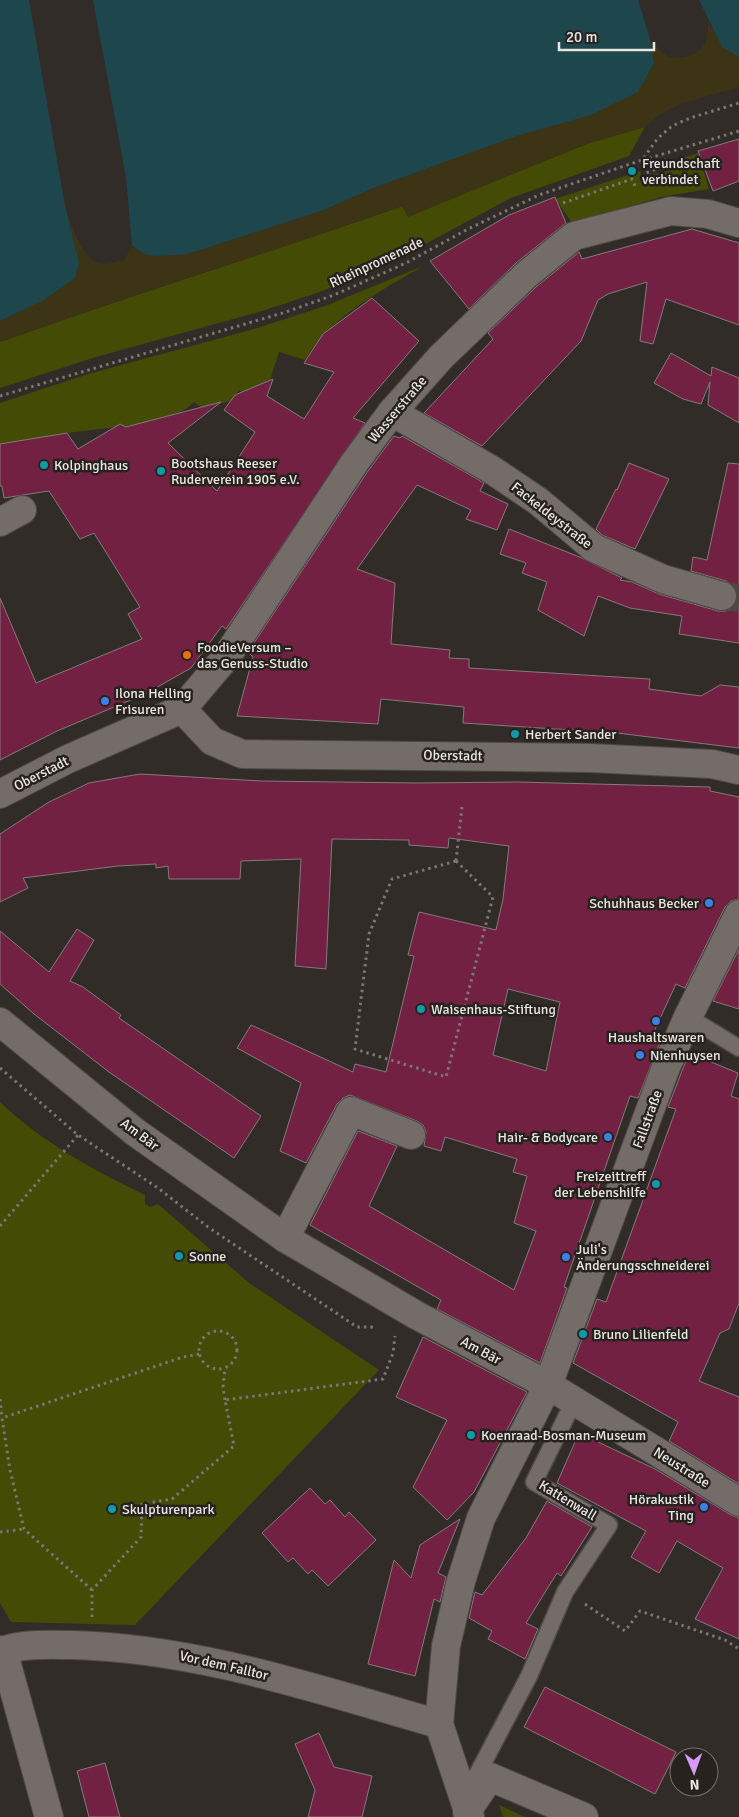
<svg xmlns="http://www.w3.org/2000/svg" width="739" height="1817" font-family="Signika,sans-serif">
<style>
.green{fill:#434b05}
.sand{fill:#3c3414}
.water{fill:#1d474d}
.building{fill:#732142;stroke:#827a7c;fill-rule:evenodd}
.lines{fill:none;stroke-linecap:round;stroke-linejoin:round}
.street-tunnel{stroke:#4d4844;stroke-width:28;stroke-dasharray:28 14;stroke-linecap:butt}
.lane-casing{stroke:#4f4a47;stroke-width:19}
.street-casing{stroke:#4f4a47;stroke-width:30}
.path{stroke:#7b7673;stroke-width:3;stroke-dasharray:2.5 4;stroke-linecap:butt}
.lane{stroke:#736c68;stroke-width:16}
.street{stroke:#736c68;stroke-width:28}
.culture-dot{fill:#0f9aa8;stroke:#27221e;stroke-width:2}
.food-dot{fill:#e8710a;stroke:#27221e;stroke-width:2}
.shop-dot{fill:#3f7fe0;stroke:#27221e;stroke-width:2}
.labels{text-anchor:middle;stroke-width:5;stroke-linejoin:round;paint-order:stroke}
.poi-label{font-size:14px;fill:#e9e5e3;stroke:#27221e;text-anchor:start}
.street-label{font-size:14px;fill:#e9e5e3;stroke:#27221e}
</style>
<rect width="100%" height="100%" fill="#312c28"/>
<!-- green -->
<g class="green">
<path d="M645 127 629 156 511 198 375 271 317 293 259 312 96 357 0 388V342C134 294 269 253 403 206L408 216 589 143Z"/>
<path d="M698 153 709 189 661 197 573 224 555 199 640 171 643 180 653 178 652 175 674 169 671 162Z"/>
<path d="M423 266C381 291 331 316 305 360L279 352 270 380 243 393 239 390 231 401 202 408 194 402C180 417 164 414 148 423L145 422 142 424 67 433 0 444V403L88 374 254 329 325 306Z"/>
<path d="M0 1102C43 1143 92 1169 145 1195V1204L150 1207 158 1204 249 1283 379 1370 135 1625 11 1622 0 1603Z"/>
<path d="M499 1805 525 1817H503Z"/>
</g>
<!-- sand -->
<path class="sand" d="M708 22 723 47 739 57V87L680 104 659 115 645 127 589 143 408 217 402 206C269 253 133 294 0 342V321L44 300 79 262 65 207C72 224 81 263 104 264 110 264 118 261 124 260L132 246 144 254H188L324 210 376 187 520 135 591 115 654 63 650 39C656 46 663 55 671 57 686 60 704 52 707 38 708 33 708 27 708 22Z"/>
<!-- water -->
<g class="water">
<path d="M0 0H29L65 206 79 262 75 278 44 300 0 321Z"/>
<path d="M93 0H638L650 39 654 63 638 92 591 115 520 135 376 187 324 210 188 254 156 256 144 254 132 246 126 177Z"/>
<path d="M699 0H739V57L722 47Z"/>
</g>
<!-- building -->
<g class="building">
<path d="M739 139V181L713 191 698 151Z"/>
<path d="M555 197 566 223 516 263 469 309 430 261 509 215Z"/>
<path d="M692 229 739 243V325L666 299 653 344 640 341 647 282 608 294 598 300 581 341 482 446 424 413 493 339 488 333 536 287 579 252 582 259Z"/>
<path d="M372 298 419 341 353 418 365 423 226 629 222 626 191 668 145 694 57 731 0 760V598L36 683 142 639 128 614 140 607 94 533 80 539 49 491 4 498 2 486H0V444L67 433 78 449 120 424 126 427 221 402 168 443 217 491 255 432 224 410 235 395 273 379 267 396 304 419 334 372 304 363 323 334Z"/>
<path d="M671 353 711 376 712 367 739 378V423L708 405 710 382 701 404 683 399 654 383Z"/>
<path d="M394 436 400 438 402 436 484 483 480 491 508 504 497 530 466 519 471 510 417 485 357 569 395 583 391 644 450 650 449 658 469 659V668L650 679 649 689 701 696 720 685 739 687V748L617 733 463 723 464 707 381 699 378 724 237 716 253 657 248 652 368 471Z"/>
<path d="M629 463 669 479 635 549 602 535 596 529 616 489 617 490Z"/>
<path d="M728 463 739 464V643L679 634 682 616 630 608 598 596 584 636 538 610 547 582 522 573 526 563 500 554 509 529 582 558 622 578 620 580 632 582 659 594 718 611H726L733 607 737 600V593L734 586 726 581 691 571 693 557 707 560Z"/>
<path d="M140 774 261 781 416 783 518 782 710 787V791L739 797V899L731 901 725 907 685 988 676 984 651 1038 660 1042 638 1098 630 1096 564 1287 567 1288 540 1363 437 1309 441 1300 310 1225 358 1131 397 1146 369 1206 514 1290 536 1231 514 1223 527 1176 513 1172 517 1159 445 1137 441 1151 424 1146 426 1132 423 1125 417 1121 350 1095 343 1098 337 1104 306 1163 280 1151 301 1083 237 1048 251 1025 353 1072 355 1064 386 1072 414 956 408 955 419 912 496 930 503 899 509 846 449 838 448 848 409 845V840L332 839 326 969 295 966 301 859 241 861 240 879H169L168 866 156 868V864L118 866 23 878 28 888 0 902V834L49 802 89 783ZM508 989 560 1002 546 1071 493 1055Z"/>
<path d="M77 929 94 940 70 981 83 987 121 1015 119 1018 261 1116 234 1158 109 1072 34 1014 0 984V931L49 972Z"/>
<path d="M739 949V1009L713 1001Z"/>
<path d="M689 1053 738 1073 731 1096 739 1099V1303L729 1329 720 1333 699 1381 739 1397V1484L669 1441 678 1422 573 1363 597 1299 606 1302 676 1109 668 1107Z"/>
<path d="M423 1337 527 1392 474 1492 447 1520 413 1487 447 1420 396 1397Z"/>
<path d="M579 1433 655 1469 731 1515 739 1518V1639L695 1619 723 1568 677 1541 659 1573 631 1557 646 1531 557 1483Z"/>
<path d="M310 1488 325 1504 330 1500 345 1517 349 1512 376 1540 328 1586 312 1570 308 1574 293 1558 288 1562 262 1533Z"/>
<path d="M547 1501 592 1527 561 1576 557 1573 526 1623 538 1629 525 1659 488 1639 492 1631 469 1618 475 1592 482 1595 526 1538Z"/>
<path d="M460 1519 438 1573 446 1577 440 1602 434 1599 415 1676 368 1664 394 1560 411 1578 420 1545Z"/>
<path d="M545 1687 676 1752 655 1794 524 1727Z"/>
<path d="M319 1733 334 1767 372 1776 362 1817H308L315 1790 295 1744Z"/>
<path d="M105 1763 120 1817H89L77 1771Z"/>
</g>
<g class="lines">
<!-- street-tunnel -->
<path class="street-tunnel" d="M722 596 739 598"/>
<!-- lane casing -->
<g class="lane-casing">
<g id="lane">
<path d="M688 1017 739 1048"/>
<path d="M471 1786 529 1676 565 1592 609 1525 534 1482 574 1401"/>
</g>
</g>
<!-- street casing -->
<g class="street-casing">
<g id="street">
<path d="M392 412 492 470 538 501 594 548 663 579 722 596"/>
<path d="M0 522 22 510"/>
<path d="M182 709 212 741 242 754 590 758 712 764 739 770"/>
<path d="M0 794 68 759 182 709 227 656 355 462 392 412 441 357 526 275 574 236 671 211 708 214 739 223"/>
<path d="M0 1022 135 1132 285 1238 416 1315 548 1385 739 1502"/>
<path d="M285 1238 351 1111 411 1135"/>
<path d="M3 1650 49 1817"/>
<path d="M0 1652C21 1643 49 1645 72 1645 198 1648 319 1690 439 1724"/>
<path d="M467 1811 490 1777 584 1817"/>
<path d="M470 1817 439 1724 446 1646 461 1581 481 1518 548 1385 666 1067 688 1017 739 914"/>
</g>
</g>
<!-- path -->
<g class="path">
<path d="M643 160 739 131"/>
<path d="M649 185 646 173 667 165 663 155"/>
<path d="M563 203 632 179 636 188"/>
<path d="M0 396 286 312 334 295 406 263 468 229 539 195 642 160 658 138 672 126 690 118 739 103"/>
<path d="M456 861 493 897 446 1077 355 1049 369 934 392 879Z"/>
<path d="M456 861 462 807"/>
<path d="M0 1068 78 1135 158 1188 208 1227 357 1327H375"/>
<path d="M0 1226 78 1135"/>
<circle cx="218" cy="1350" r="19"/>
<path d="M0 1399 2 1418"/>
<path d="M225 1400 223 1387 225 1369"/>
<path d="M0 1532 24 1529"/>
<path d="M92 1590 24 1529 10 1470 2 1418 183 1357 199 1354"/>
<path d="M585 1604 625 1631 640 1611 725 1640 739 1649"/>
<path d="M92 1617V1590L141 1537 142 1504 172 1499 234 1446 225 1400 383 1379 393 1353 395 1336"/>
</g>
<!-- lane -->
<use href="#lane" class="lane"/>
<!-- street -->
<use href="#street" class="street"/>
</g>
<!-- markers -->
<g class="culture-dot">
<circle cx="632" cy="171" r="5"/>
<circle cx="44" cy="465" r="5"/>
<circle cx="161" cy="471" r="5"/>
<circle cx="515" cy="734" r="5"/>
<circle cx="421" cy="1009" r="5"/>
<circle cx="656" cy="1184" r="5"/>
<circle cx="179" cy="1256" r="5"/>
<circle cx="583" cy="1334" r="5"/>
<circle cx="471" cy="1435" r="5"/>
<circle cx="112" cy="1509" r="5"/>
</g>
<circle class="food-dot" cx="187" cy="655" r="5"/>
<g class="shop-dot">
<circle cx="105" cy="701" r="5"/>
<circle cx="709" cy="903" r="5"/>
<circle cx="656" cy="1021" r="5"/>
<circle cx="640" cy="1055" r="5"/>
<circle cx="608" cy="1137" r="5"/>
<circle cx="566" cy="1257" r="5"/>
<circle cx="704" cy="1507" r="5"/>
</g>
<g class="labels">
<!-- poi labels -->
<g class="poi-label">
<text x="642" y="168">Freundschaft<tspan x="642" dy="16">verbindet</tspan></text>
<text x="171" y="468">Bootshaus Reeser<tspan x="171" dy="16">Ruderverein 1905 e.V.</tspan></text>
<text x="54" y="470">Kolpinghaus</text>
<text x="197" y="652">FoodieVersum –<tspan x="197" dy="16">das Genuss-Studio</tspan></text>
<text x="115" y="698">Ilona Helling<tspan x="115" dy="16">Frisuren</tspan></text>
<text x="525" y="739">Herbert Sander</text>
<text x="699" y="908" text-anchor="end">Schuhhaus Becker</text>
<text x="431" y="1014">Waisenhaus-Stiftung</text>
<text x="656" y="1042" text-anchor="middle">Haushaltswaren</text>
<text x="650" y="1060">Nienhuysen</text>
<text x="598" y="1142" text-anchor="end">Hair- &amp; Bodycare</text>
<text x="646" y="1181" text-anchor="end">Freizeittreff<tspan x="646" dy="16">der Lebenshilfe</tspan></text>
<text x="576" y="1254">Juli's<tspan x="576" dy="16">Änderungsschneiderei</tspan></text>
<text x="189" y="1261">Sonne</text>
<text x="593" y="1339">Bruno Lilienfeld</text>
<text x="481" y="1440">Koenraad-Bosman-Museum</text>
<text x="694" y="1504" text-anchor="end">Hörakustik<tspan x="694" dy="16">Ting</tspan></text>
<text x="122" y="1514">Skulpturenpark</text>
</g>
<!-- street labels -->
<g class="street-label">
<text transform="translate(376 262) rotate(-25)" y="5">Rheinpromenade</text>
<text transform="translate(397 409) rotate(-50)" y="5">Wasserstraße</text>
<text transform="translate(552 515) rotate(38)" y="5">Fackeldeystraße</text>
<text transform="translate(453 755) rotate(1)" y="5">Oberstadt</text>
<text transform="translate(41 773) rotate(-27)" y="5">Oberstadt</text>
<text transform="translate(647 1119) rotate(-70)" y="5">Fallstraße</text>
<text transform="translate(140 1134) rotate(37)" y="5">Am Bär</text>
<text transform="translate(481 1350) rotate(28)" y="5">Am Bär</text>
<text transform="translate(682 1467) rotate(32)" y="5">Neustraße</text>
<text transform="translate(568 1500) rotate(31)" y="5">Kattenwall</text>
<text transform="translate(224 1665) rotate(13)" y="5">Vor dem Falltor</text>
</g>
</g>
<!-- north arrow -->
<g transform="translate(694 1772) rotate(178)"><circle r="24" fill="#27221e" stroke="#75706d"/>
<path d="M0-4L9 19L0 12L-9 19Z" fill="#d69bfa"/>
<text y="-8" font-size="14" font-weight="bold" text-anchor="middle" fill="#e9e5e3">N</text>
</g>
<!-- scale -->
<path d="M559 42v8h95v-8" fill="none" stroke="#e9e5e3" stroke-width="2.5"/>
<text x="566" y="42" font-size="15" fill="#e9e5e3" stroke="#27221e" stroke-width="4" paint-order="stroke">20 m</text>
</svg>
